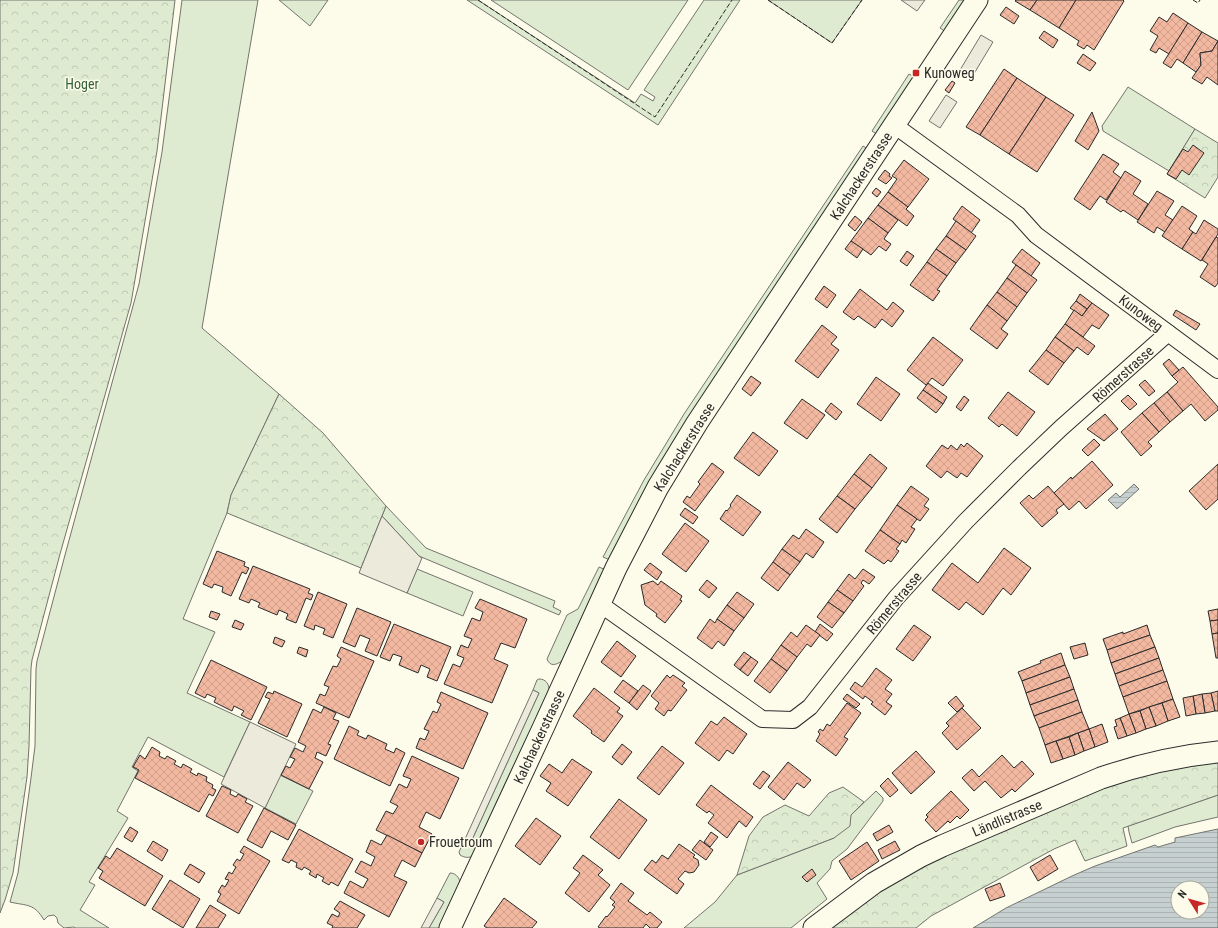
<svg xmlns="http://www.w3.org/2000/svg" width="1218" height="928" font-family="'Roboto Condensed',sans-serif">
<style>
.green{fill:#deebd1;stroke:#74746e}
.forest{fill:url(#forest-crowns);stroke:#74746e}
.parking{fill:#eceadb;stroke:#74746e}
.water{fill:url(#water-rules);stroke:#74746e;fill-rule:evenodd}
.building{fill:url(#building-cross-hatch);stroke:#2b2b2b}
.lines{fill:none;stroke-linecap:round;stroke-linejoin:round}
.minor-casing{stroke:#2b2b2b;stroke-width:18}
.tertiary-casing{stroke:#2b2b2b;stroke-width:23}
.minor{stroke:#fdfbea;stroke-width:16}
.tertiary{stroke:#fdfbea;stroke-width:21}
.fence{stroke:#2b2b2b;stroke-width:1;stroke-dasharray:5 2;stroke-linecap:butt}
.poi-dot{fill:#c62828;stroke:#fdfbea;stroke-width:1.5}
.labels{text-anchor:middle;stroke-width:3;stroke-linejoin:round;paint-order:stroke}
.poi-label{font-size:14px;fill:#2b2b2b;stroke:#fdfbea;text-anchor:start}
.park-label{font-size:14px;fill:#34623c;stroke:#fdfbea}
.street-label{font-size:14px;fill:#2b2b2b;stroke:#fdfbea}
</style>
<defs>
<pattern id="forest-crowns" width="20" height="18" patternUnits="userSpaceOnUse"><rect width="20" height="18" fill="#deebd1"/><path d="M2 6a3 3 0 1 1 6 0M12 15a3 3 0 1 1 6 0" fill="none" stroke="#bfcab4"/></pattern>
<pattern id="water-rules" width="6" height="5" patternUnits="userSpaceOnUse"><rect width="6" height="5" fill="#c7d0d0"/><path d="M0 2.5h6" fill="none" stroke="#abb3b3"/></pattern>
<pattern id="building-cross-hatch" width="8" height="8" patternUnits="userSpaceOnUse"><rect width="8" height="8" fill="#f2b8a0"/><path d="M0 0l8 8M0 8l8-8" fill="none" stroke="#d09e8a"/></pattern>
</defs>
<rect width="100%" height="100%" fill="#fdfbea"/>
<!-- green -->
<g class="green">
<path d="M182 0H258L202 328 279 394 231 495 227 513 183 619 215 632 187 693 250 722 224 777 148 737 132 767 138 771 117 811 128 818 89 882 95 885 80 910 109 928H75L74 927 64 928 58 923 57 918 54 915 48 916 44 920C34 903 27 906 10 902L18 873 31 778 35 746 36 669 37 661 65 555 139 284 162 152Z"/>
<path d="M279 0H328L310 26Z"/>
<path d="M467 0H478L635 103 641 94 653 101 655 97 644 90 704 0H740L658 125Z"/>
<path d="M491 0H688L628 90Z"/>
<path d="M768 0H862L832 43Z"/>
<path d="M959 0H967L946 32 940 28Z"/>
<path d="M909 74 916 78 878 135 872 131Z"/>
<path d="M1128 87 1195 129 1169 171 1103 131 1102 126Z"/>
<path d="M863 146 868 149 610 560 603 557 644 480 684 414Z"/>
<path d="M386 506 426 548 555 601 553 607 561 611 559 615 419 556 382 516Z"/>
<path d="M599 567 606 570 562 661C556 665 550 667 547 659L567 615 578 609Z"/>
<path d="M417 569 473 592 463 616 407 593Z"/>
<path d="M539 679C546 679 549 684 549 690L473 856C469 858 465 858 460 855L459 852 465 839 471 842 539 693 533 690 537 680Z"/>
<path d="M280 775 313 791 296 824 265 808Z"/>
<path d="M876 791 883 798V801L847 849 832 861 830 869 817 883 827 899 791 928H684L715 902 737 875 834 838 851 815Z"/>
<path d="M1218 795V817L1175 827 1132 843 1129 832 1128 826Z"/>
<path d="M450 873C457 873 461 880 460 886L440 928H429L444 902 437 898Z"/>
</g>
<!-- forest -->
<g class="forest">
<path d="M0 0H175L157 151 131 303 60 554 32 660 31 668 29 746 27 777 13 873 5 900 0 913Z"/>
<path d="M1195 129 1218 143V177L1205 198 1167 174Z"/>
<path d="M279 394 323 433 386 506 361 568 227 513 231 495Z"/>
<path d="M1218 761V795L1123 828 1127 846 1085 861 1075 840 1054 849 931 916 916 928H827L872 894 904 876 955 850 1124 780 1152 771Z"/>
<path d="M843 787 864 802 851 815 850 826 834 838 737 875 749 836 763 817 785 805 809 816 829 793Z"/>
</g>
<!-- parking -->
<g class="parking">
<path d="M901 0H925L917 11Z"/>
<path d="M981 35 993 42 972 77 960 70Z"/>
<path d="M946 95 957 102 940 128 929 121Z"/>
<path d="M382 516 419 556 422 558 407 593 359 573Z"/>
<path d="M533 690 539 693 471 842 465 839Z"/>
<path d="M250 722 296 744 265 808 221 784Z"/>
<path d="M437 898 444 902 429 928H421Z"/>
</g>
<!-- water -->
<g class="water">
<path d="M1134 484 1139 489 1117 509 1108 500 1116 493 1120 497Z"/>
<path d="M1218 829V928H973L1006 908 1072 876 1095 866 1155 845 1158 847 1175 842V838ZM1178 888H1202V912H1178Z"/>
</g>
<!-- building -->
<g class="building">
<path d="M1016 0H1037L1030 10 1015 1Z"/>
<path d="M1037 0H1076L1059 28 1030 10Z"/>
<path d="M1076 0H1123L1124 1 1094 50 1087 45 1084 49 1077 45 1079 41 1059 28Z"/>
<path d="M1006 7 1019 16 1014 24 1000 15Z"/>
<path d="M1173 13 1188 23 1169 54 1159 48 1156 53 1150 50 1158 36 1150 31 1159 17 1167 22Z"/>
<path d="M1188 23 1202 32 1183 63 1177 59 1171 68 1163 63Z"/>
<path d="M1044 31 1058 40 1053 48 1039 38Z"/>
<path d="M1202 32 1218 41 1212 51 1200 53 1201 65 1196 72 1183 63Z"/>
<path d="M1218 41V85L1207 77 1202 84 1192 78 1201 65 1200 53 1212 51Z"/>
<path d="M1083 54 1096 63 1090 71 1077 63Z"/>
<path d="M1004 69 1017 78 980 135 966 127Z"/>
<path d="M1017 78 1046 97 1009 154 980 135Z"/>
<path d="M952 81 955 83 949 93 945 90Z"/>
<path d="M1046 97 1074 115 1037 172 1009 154Z"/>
<path d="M1092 112 1099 131 1088 150 1075 141Z"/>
<path d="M1193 145 1204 153 1189 175 1182 170 1176 179 1167 174 1183 149 1188 152Z"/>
<path d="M1103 154 1119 164 1113 172 1121 178 1106 200 1100 196 1090 210 1074 199Z"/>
<path d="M904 160 929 179 908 207 888 192 897 179 892 176Z"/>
<path d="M885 170 890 174 889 176 892 178 886 184 878 179Z"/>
<path d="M1125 171 1141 181 1133 194 1148 204 1138 220 1123 210 1121 212 1106 202Z"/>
<path d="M876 188 881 192 877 197 872 193Z"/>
<path d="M1157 191 1174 201 1165 215 1173 220 1165 232 1157 227 1154 233 1137 222Z"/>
<path d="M888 192 908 207 906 209 914 216 907 226 878 205Z"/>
<path d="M878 205 898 220 888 233 868 218Z"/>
<path d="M962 206 980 220 971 233 953 219Z"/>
<path d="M1182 206 1197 216 1189 229 1193 232 1182 249 1162 236Z"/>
<path d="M855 216 862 222 855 231 848 225Z"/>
<path d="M868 218 888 233 884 239 891 244 886 251 879 246 871 255 851 241Z"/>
<path d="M1204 220 1218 229V234L1201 261 1182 249 1193 232 1196 234Z"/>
<path d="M956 221 976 236 966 250 946 236Z"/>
<path d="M946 236 966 250 956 263 936 249Z"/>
<path d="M1216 237 1218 238V283L1215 287 1200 277 1208 264 1202 260Z"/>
<path d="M851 241 863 249 857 258 845 249Z"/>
<path d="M936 249 956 263 947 276 927 262Z"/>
<path d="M1022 249 1040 263 1031 276 1012 262Z"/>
<path d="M907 251 914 256 907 266 900 261Z"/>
<path d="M927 262 947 276 937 290 940 291 933 301 910 285Z"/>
<path d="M1016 265 1037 280 1027 293 1007 278Z"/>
<path d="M1007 278 1027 293 1017 307 997 292Z"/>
<path d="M824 286 836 295 827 308 815 299Z"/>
<path d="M860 289 887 310 893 302 904 311 892 327 882 319 875 328 858 316 854 320 843 312Z"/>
<path d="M997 292 1017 307 1007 321 987 305Z"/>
<path d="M1080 294 1092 303 1087 309 1076 301Z"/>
<path d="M1076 301 1087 309 1082 316 1070 308Z"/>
<path d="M1092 303 1109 315 1099 329 1092 325 1083 337 1065 324 1074 310 1082 316Z"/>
<path d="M987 305 1007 321 1001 329 1008 334 997 349 970 329Z"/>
<path d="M1176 310 1200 324 1196 330 1173 315Z"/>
<path d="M1065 324 1095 346 1088 355 1077 347 1074 351 1055 337Z"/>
<path d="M822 325 837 337 831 344 839 350 818 378 795 361Z"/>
<path d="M933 337 963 360 943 386 932 378 926 385 907 370Z"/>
<path d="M1055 337 1074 351 1064 363 1046 350Z"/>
<path d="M1046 350 1064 363 1048 385 1029 371Z"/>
<path d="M1169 359 1179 370 1172 376 1163 364Z"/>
<path d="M1183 367 1218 407V410L1205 421 1191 404 1183 411 1167 392 1178 382 1172 376Z"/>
<path d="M751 376 761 383 751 396 742 389Z"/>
<path d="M876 377 900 394 881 421 857 404Z"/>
<path d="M1145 380 1155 391 1149 396 1139 385Z"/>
<path d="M928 383 947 397 943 404 923 390Z"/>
<path d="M923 390 943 404 936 413 917 398Z"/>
<path d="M1008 392 1035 412 1017 436 1002 424 999 427 988 418Z"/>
<path d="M1167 392 1183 411 1170 422 1154 403Z"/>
<path d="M1128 395 1137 404 1130 410 1121 401Z"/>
<path d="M964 396 969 400 961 411 956 407Z"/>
<path d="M802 399 825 415 807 439 784 423Z"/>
<path d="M831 403 842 412 836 420 825 411Z"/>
<path d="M1154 403 1170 422 1159 432 1142 413Z"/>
<path d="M1142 413 1159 432 1148 442 1152 446 1141 456 1121 432Z"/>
<path d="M1105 414 1118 429 1104 441 1087 429Z"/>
<path d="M753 432 778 451 759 476 734 458Z"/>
<path d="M1094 439 1100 445 1088 456 1082 450Z"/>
<path d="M967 443 983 456 967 477 961 473 957 478 947 471 941 478 926 466 942 445 948 449 951 445 957 450 961 444 964 447Z"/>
<path d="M870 454 887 468 872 488 854 474Z"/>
<path d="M1092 461 1113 485 1086 509 1079 501 1069 510 1054 493 1071 477 1072 479Z"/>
<path d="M712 463 724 472 695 511 683 502 687 496 690 498 700 484 698 482Z"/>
<path d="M1218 464V499L1206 510 1189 491Z"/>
<path d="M854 474 872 488 855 509 837 496Z"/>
<path d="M911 486 929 499 924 506 929 509 920 521 897 505Z"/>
<path d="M1048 486 1064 504 1056 510 1058 513 1042 527 1020 503 1029 495 1033 499Z"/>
<path d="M737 495 761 512 743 536 720 519 726 510 727 511 731 506 730 505Z"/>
<path d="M837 496 855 509 837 533 819 519Z"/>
<path d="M897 505 917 519 911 527 915 529 906 543 902 540 900 544 880 530Z"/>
<path d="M685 508 698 517 693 524 680 515Z"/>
<path d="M685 523 709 541 686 572 662 554Z"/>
<path d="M806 529 824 542 813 558 806 553 800 562 782 549 793 535 799 539Z"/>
<path d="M880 530 900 544 896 549 899 551 891 562 888 560 884 564 865 551Z"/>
<path d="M1004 548 1031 568 1011 595 1003 588 983 615 966 602 959 610 932 590 952 563 978 583Z"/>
<path d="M782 549 800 562 790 575 773 562Z"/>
<path d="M217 551 245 562 244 566 249 568 246 574 242 572 231 596 222 592 223 587 214 584 212 588 203 584Z"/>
<path d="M773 562 790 575 778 591 761 578Z"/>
<path d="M650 563 662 572 657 580 644 570Z"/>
<path d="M253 566 310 589 308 593 313 595 311 600 306 598 296 623 286 619 288 614 279 610 277 615 258 607 260 603 251 599 249 603 239 599Z"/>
<path d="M863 569 875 577 869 584 863 580 861 583 864 586 853 601 837 590 849 574 855 579Z"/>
<path d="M707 580 717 588 709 598 699 590Z"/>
<path d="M653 581 658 585 661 581 682 596 680 600 682 601 665 623 656 616 657 614 645 605 641 585Z"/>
<path d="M837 590 853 601 844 613 828 602Z"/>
<path d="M318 592 347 604 333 638 323 634 325 629 315 625 314 630 304 626Z"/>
<path d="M737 592 754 604 744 618 727 605Z"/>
<path d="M480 599 527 619 515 648 501 643 494 659 508 665 492 703 444 684 453 664 460 667 464 658 457 655 461 645 468 648 472 639 464 636 472 618 480 621 483 612 475 608Z"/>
<path d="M828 602 844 613 832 628 817 617Z"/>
<path d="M727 605 744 618 734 631 717 619Z"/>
<path d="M357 608 391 622 377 656 365 651 370 639 360 635 355 647 343 642Z"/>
<path d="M1218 609V620L1210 621 1208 611Z"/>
<path d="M211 611 220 614 217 620 209 617Z"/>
<path d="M710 619 715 623 717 619 734 631 724 646 718 641 712 649 697 638Z"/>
<path d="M235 620 244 624 241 630 232 627Z"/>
<path d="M1218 620V633L1212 634 1210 621Z"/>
<path d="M394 624 451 647 437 681 427 677 430 669 421 665 418 673 399 665 402 657 393 654 390 661 380 657Z"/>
<path d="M820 624 833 634 827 641 815 632Z"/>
<path d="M806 625 820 635 811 647 807 644 797 657 781 645 791 632 797 637Z"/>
<path d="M914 625 931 637 913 661 896 649Z"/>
<path d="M1147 625 1150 635 1107 650 1103 639 1123 632V634Z"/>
<path d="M1218 633V658H1216L1212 634Z"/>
<path d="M1150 635 1155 647 1111 663 1107 650Z"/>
<path d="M275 637 285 641 282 647 273 643Z"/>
<path d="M617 641 636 656 621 677 601 662Z"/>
<path d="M1085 643 1088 655 1074 659 1070 647Z"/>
<path d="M781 645 797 657 787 671 771 659Z"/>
<path d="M299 647 308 650 306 657 297 653Z"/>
<path d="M341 647 374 661 349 718 316 703 320 694 325 696 329 687 324 685 333 666 337 667 341 659 337 656Z"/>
<path d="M1155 647 1159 658 1115 674 1111 663Z"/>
<path d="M744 652 751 657 740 670 734 665Z"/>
<path d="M1061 653 1065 665 1022 681 1018 672 1041 663 1040 661Z"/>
<path d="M751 657 758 662 748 676 740 670Z"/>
<path d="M1159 658 1163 670 1119 686 1115 674Z"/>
<path d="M771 659 787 671 770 693 754 681Z"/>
<path d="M211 660 267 687 251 720 241 715 244 711 234 706 232 711 214 702 216 698 207 694 205 698 195 693Z"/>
<path d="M1065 665 1070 677 1026 693 1022 681Z"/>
<path d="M876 668 892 680 885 689 892 694 886 702 892 706 885 715 871 704 873 702 865 696 863 699 850 689 855 682 862 687Z"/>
<path d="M1163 670 1167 681 1123 697 1119 686Z"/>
<path d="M667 675 670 678 673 675 685 683 682 686 687 690 671 711 668 710 664 716 655 709 659 703 651 696Z"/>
<path d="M1070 677 1074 689 1030 705 1026 693Z"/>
<path d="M623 680 638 691 629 703 614 692Z"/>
<path d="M1167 681 1173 699 1129 714 1123 697Z"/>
<path d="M643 685 651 691 637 710 629 703Z"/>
<path d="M594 688 620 708 617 712 623 716 604 742 591 733 592 731 573 716Z"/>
<path d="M1074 689 1078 700 1034 716 1030 705Z"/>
<path d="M274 691 302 704 287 737 258 723 270 699 265 697 268 692 273 694Z"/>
<path d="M1218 691V711H1215L1211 693Z"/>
<path d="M441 692 488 713 463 769 416 748 420 738 425 740 429 731 424 729 433 711 437 713 441 704 437 702Z"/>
<path d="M1211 693 1215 711 1205 713 1202 694Z"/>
<path d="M847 694 860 704 856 708 843 699Z"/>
<path d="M1202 694 1205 713 1196 714 1193 696Z"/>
<path d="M956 696 964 706 957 712 948 703Z"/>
<path d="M1193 696 1196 714 1186 716 1183 698Z"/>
<path d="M1173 699 1180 717 1168 721 1162 703Z"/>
<path d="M1078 700 1082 712 1039 728 1034 716Z"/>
<path d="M847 703 861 713 844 737 848 739 836 756 816 741 820 734 818 732 820 729 823 731 827 724 830 726Z"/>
<path d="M1162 703 1168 721 1156 726 1149 707Z"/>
<path d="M324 707 336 713 333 719 339 721 328 744 331 745 326 756 317 752 315 758 323 762 309 789 281 775 286 766 290 768 295 759 290 757 295 748 303 752 306 746 298 742 313 709 321 713Z"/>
<path d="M1149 707 1156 726 1146 729 1140 711Z"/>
<path d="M962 708 981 728 957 750 942 733 949 726 946 723Z"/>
<path d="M1140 711 1146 729 1136 733 1129 714Z"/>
<path d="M1082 712 1089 729 1045 745 1039 728Z"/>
<path d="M1129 714 1136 733 1127 736 1120 718Z"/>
<path d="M724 717 747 734 733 754 727 750 719 761 695 743 711 721 717 725Z"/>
<path d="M1120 718 1127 736 1118 739 1114 727 1117 726 1115 720Z"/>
<path d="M1102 724 1108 742 1095 747 1089 729Z"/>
<path d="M349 726 359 731 357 735 366 739 368 735 387 744 385 749 394 753 396 748 405 753 390 786 334 759Z"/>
<path d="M1089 729 1095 747 1084 751 1078 733Z"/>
<path d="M1078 733 1084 751 1075 755 1069 737Z"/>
<path d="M1069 737 1075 755 1063 759 1056 741Z"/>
<path d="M1056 741 1063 759 1051 763 1045 745Z"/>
<path d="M622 744 632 752 622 765 612 757Z"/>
<path d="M662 746 684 763 659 795 637 778Z"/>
<path d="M152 747 160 752 159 756 165 759 167 756 176 761 174 764 181 768 183 764 192 769 190 772 197 776 198 773 207 777 206 781 213 785 212 788 216 790 213 796 209 794 199 812 135 778 139 770 133 767 140 755 145 759Z"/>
<path d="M916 751 935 772 911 794 892 773Z"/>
<path d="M1002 755 1014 768 1022 761 1034 774 1015 792 1012 789 1001 798 985 781 974 791 962 778 972 769 979 777Z"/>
<path d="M412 756 459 778 440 819 426 812 419 827 432 834 422 853 376 830 386 811 393 814 398 806 390 802 399 784 407 788 411 779 403 776Z"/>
<path d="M572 759 592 772 568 806 546 791 551 783 540 776 549 764 562 773Z"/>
<path d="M788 762 811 780 804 788 797 783 784 800 768 787Z"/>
<path d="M763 771 770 776 760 789 753 784Z"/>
<path d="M888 778 898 790 890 797 880 786Z"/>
<path d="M711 785 753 817 746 827 739 821 727 838 708 823 714 815 709 811 707 813 696 805Z"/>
<path d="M222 786 231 790 230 794 236 797 238 794 247 799 245 802 253 806 238 833 206 816Z"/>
<path d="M951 791 969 810 960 819 957 816 950 823 948 821 936 832 925 820 928 817 926 815Z"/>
<path d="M619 799 647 820 619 859 590 837Z"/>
<path d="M264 808 296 825 288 840 271 831 262 848 247 840Z"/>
<path d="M536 818 561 836 540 865 515 846Z"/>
<path d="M889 825 893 832 877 841 873 834Z"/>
<path d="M130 827 138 832 132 842 124 837Z"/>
<path d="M299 829 353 859 338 886 331 882 329 885 322 881 324 878 317 874 316 878 309 874 311 871 304 867 302 870 296 867 297 863 291 860 289 863 282 860Z"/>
<path d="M711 832 718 837 710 847 704 842Z"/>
<path d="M387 835 422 853 415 867 402 860 394 876 407 882 389 917 344 893 350 881 363 888 368 879 355 872 361 861 371 866 375 857 366 852 371 840 381 845Z"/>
<path d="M700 840 713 850 706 860 692 850Z"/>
<path d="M153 841 168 850 162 861 147 851Z"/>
<path d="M895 841 900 850 882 859 878 850Z"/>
<path d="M867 842 879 861 851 880 839 861Z"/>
<path d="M679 844 695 855 693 857 698 860 699 865 694 872 689 873 685 871 678 879 684 884 677 894 644 870 652 860 656 863 662 855 668 859Z"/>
<path d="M244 846 270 861 239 914 217 901 221 894 218 892 222 885 225 887 229 880 225 879 229 872 232 874 236 867 233 865 237 859 240 861 244 854 240 852Z"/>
<path d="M117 848 163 876 145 906 99 878 103 871 98 868 106 856 110 859Z"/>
<path d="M583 855 603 870 598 875 610 885 589 912 565 893 580 873 573 868Z"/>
<path d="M1050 855 1058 869 1038 881 1030 867Z"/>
<path d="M190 864 205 873 199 883 184 874Z"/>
<path d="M812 869 816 875 807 882 802 877Z"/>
<path d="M170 880 200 899 183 928 152 909Z"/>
<path d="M621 883 634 893 628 901 647 915 650 912 662 922 657 928H650L646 924 643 928H600L598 927 606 916 607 917 615 907 612 905 615 902 610 898Z"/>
<path d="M1000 883 1005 896 990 901 985 889Z"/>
<path d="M504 898 537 922 532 928H487L484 926Z"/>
<path d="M340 901 365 915 357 928H332L333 926 327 923 332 914 338 917 340 913 334 909Z"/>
<path d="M210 905 226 915 218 928H196Z"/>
</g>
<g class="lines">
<!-- minor casing -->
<g class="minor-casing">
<g id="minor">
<path d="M894 125 1018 215 1036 235 1218 370"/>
<path d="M600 604 762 719 793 720 810 707 896 598 966 521 1019 468 1061 428 1168 333"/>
</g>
</g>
<!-- tertiary casing -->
<g class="tertiary-casing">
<g id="tertiary">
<path d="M450 928 544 726 616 568 658 487 697 423 977 0"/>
<path d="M814 928 874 883 921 856 942 846 1101 778C1139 765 1178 756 1218 752"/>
</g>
</g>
<!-- minor -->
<use href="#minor" class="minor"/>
<!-- tertiary -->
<use href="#tertiary" class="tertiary"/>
<!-- fence -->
<g class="fence">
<path d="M478 0 655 117 732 0"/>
<path d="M768 0 832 43 862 0"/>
<path d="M1193 0 1198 3 1200 0"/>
</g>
</g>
<!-- markers -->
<g class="poi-dot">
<rect x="912" y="69" width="8" height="8" rx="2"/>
<circle cx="421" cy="842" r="4"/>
</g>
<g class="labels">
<!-- poi labels -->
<g class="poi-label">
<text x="924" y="78">Kunoweg</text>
<text x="429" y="847">Frouetroum</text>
</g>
<!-- park labels -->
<g class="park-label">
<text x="82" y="89">Hoger</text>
</g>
<!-- street labels -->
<g class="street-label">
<text transform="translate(861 176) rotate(-57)" y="5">Kalchackerstrasse</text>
<text transform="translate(1141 313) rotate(37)" y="5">Kunoweg</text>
<text transform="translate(1123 374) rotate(-42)" y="5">Römerstrasse</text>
<text transform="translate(684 447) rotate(-58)" y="5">Kalchackerstrasse</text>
<text transform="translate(894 603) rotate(-50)" y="5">Römerstrasse</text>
<text transform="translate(539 737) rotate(-65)" y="5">Kalchackerstrasse</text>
<text transform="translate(1007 818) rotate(-23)" y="5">Ländlistrasse</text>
</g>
</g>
<!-- north arrow -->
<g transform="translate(1190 900) rotate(307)"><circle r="19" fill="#fdfbea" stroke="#a9a89e"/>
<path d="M0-3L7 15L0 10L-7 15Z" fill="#c62828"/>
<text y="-6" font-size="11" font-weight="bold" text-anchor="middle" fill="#2b2b2b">N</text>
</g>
</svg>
